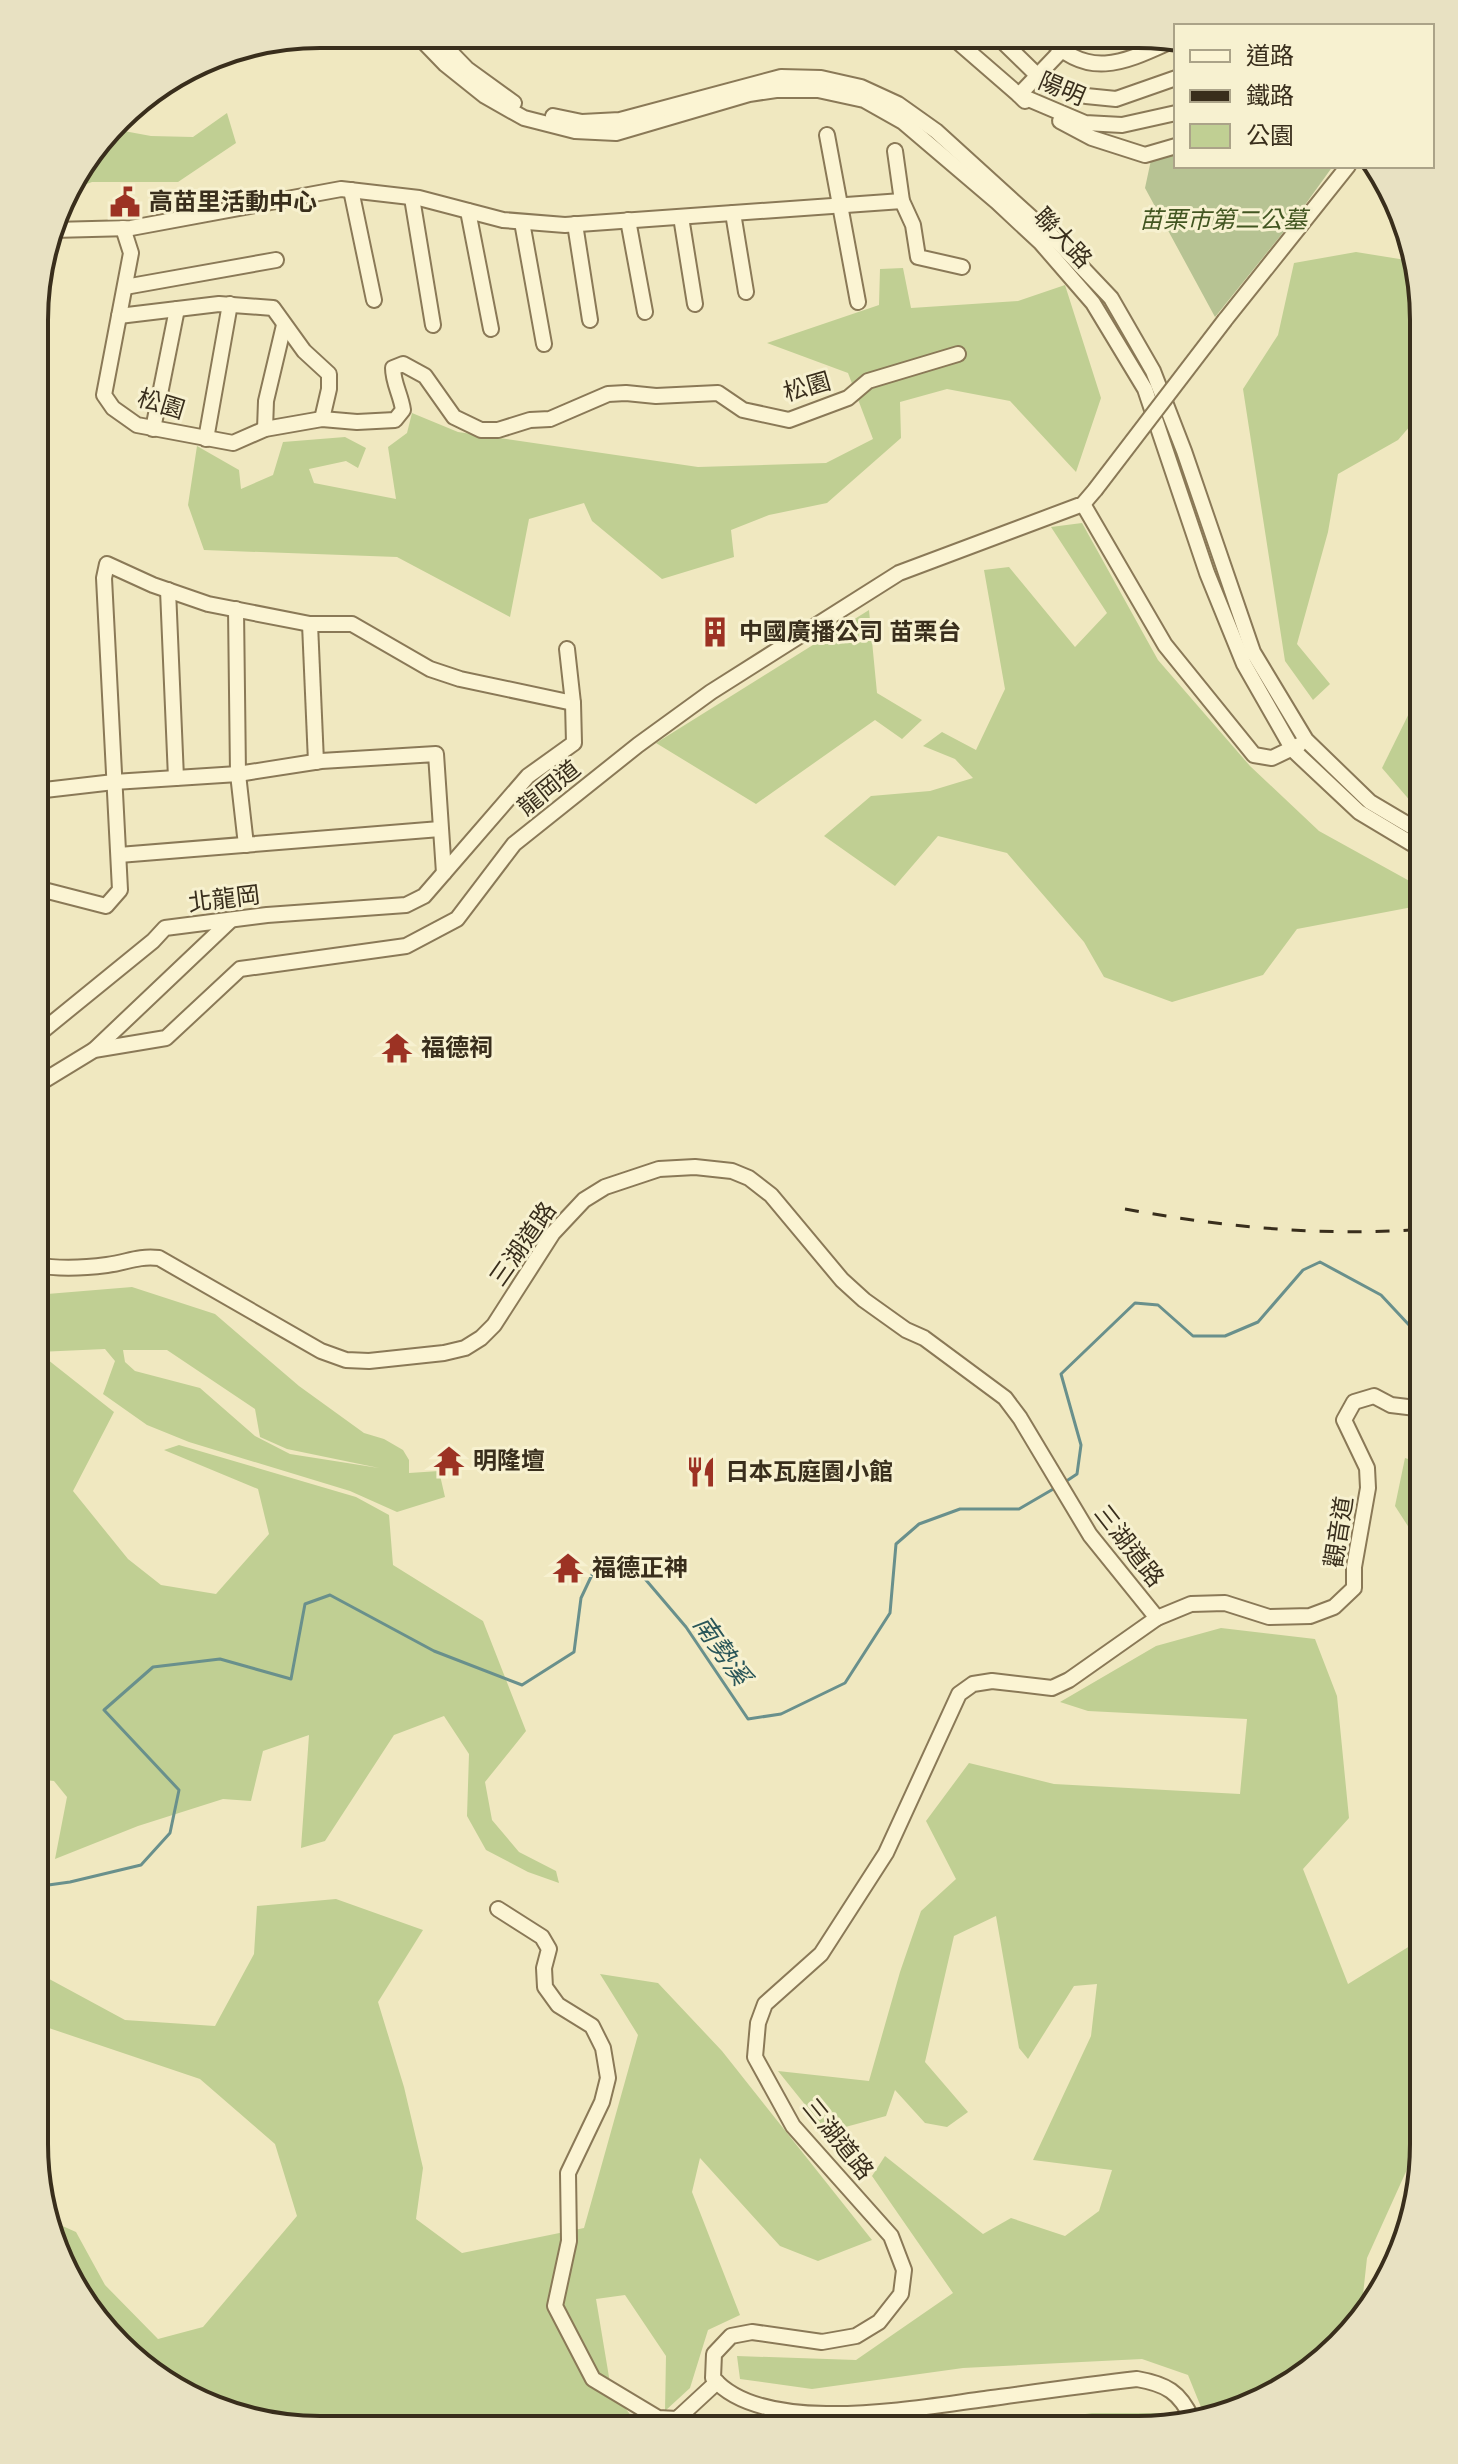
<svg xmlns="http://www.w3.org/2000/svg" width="1458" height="2464" font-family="Lora,'Noto Sans TC',serif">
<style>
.green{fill:#c0cf93;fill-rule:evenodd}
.cemetery{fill:#b7c393}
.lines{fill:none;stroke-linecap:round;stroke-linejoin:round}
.stream{stroke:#69908c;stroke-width:3}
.minor-casing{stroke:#8a7957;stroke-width:18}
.minor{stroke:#fbf4d3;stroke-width:14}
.rail{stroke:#392e1c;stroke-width:3;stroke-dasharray:14 14;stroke-linecap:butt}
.minor-bridge-casing{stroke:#8a7957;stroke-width:18;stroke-linecap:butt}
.minor-bridge{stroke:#fbf4d3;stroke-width:14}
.labels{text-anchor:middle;stroke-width:6;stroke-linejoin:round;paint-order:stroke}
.street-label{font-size:24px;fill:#392e1c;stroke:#f7f1d0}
.poi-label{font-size:24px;font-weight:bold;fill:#392e1c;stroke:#f7f1d0;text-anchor:start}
.park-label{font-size:24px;font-style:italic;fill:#425621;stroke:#f7f1d0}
.water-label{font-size:26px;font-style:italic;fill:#2a5659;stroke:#f7f1d0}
.rim{fill:none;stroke:#392e1c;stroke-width:4}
</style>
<rect width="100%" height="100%" fill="#f0e8c0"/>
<!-- green -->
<g class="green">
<path d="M227 113 236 143 178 182H92L65 192 113 129 151 136 193 137Z"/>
<path d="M1356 252 1412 261 1424 320V410L1398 440 1338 474 1328 532 1297 644 1330 684 1313 700 1285 661 1243 389 1278 335 1294 263Z"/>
<path d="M903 268 911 308 1018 301 1065 285 1101 398 1076 472 1010 401 947 389 900 402 901 438 827 503 769 515 731 530 734 557 662 579 592 521 584 503 529 519 510 617 397 557 204 550 188 505 197 446 239 470 241 489 273 475 283 442 345 437 366 448 358 468 346 461 309 469 314 483 396 499 388 447 407 433 412 413 458 432 698 467 826 463 873 439 848 373 767 343 879 305 880 269Z"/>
<path d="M1082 523 1158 660 1250 766 1319 831 1424 889 1423 905 1297 929 1263 975 1172 1002 1104 977 1084 942 1007 853 938 836 895 886 824 836 871 796 930 791 973 778 955 759 923 746 942 732 976 750 1005 689 984 570 1009 567 1075 647 1107 613 1051 527Z"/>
<path d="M869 610 877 693 922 720 902 739 875 720 756 804 656 743Z"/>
<path d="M1424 683V817L1382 768Z"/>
<path d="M132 1287 215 1314 299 1386 364 1433 384 1439 403 1450 409 1460V1473L439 1471 445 1497 397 1512 350 1491 189 1442 147 1425 103 1394 115 1361 105 1349 38 1352 114 1412 73 1491 128 1559 161 1585 216 1594 269 1534 258 1489 164 1450 179 1445 356 1497 389 1515 393 1565 483 1621 526 1731 485 1782 492 1820 519 1852 556 1871 559 1883 528 1872 486 1850 467 1816 469 1754 444 1716 394 1735 325 1841 301 1848 309 1735 263 1751 251 1801 223 1799 138 1826 55 1859 67 1797 54 1781 34 1779 35 1295ZM123 1350H167L255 1409 260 1437 287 1449 379 1468 290 1454 255 1436 200 1388 135 1371 125 1362Z"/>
<path d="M1405 1458 1424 1464V1551L1395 1506Z"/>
<path d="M1221 1628 1315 1639 1337 1696 1349 1818 1303 1869 1348 1984 1423 1938V2134L1367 2258 1360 2322 1247 2408 1205 2417 1188 2375 1142 2359 963 2368 812 2389 740 2379 737 2356 856 2360 953 2293 872 2176 885 2156 983 2234 1011 2218 1065 2236 1099 2211 1112 2170 1033 2160 1091 2036 1097 1984 1074 1986 1028 2059 1019 2048 996 1916 954 1936 925 2062 968 2112 947 2127 925 2123 895 2090 886 2116 827 2132 778 2071 869 2081 900 1972 921 1911 956 1879 926 1821 969 1763 1054 1784 1240 1794 1247 1719 1088 1711 1060 1702 1156 1646Z"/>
<path d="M336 1899 423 1930 378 2002 404 2087 423 2168 416 2219 462 2253 584 2228 638 2035 600 1974 658 1983 722 2051 872 2240 818 2261 780 2246 700 2158 692 2192 740 2315 708 2330 690 2388 665 2411 666 2356 625 2295 596 2299 611 2389 641 2429 283 2428 146 2371 56 2253 49 2220 76 2232 105 2285 158 2339 203 2327 297 2216 275 2144 200 2079 34 2023V1995L40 1974 125 2020 215 2026 254 1954 257 1906Z"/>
<path d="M1092 2413H1166L1167 2424 1138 2430H980Z"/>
</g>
<!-- cemetery -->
<path class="cemetery" d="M1176 151V166H1333L1302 209 1215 317 1145 188 1151 160Z"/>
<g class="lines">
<!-- stream -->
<g class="stream">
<path d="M1065 1482 1077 1474 1081 1445 1061 1374 1135 1303 1158 1305 1193 1336H1225L1258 1322 1303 1270 1320 1262 1381 1295 1424 1341"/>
<path d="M34 1887 70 1882 141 1865 170 1833 179 1790 104 1710 153 1667 220 1659 291 1679 305 1604 330 1595 434 1651 522 1685 574 1652 581 1598 599 1560 640 1573 686 1627 748 1719 781 1714 845 1683 890 1613 896 1544 919 1524 960 1509H1019L1055 1488"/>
</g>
<!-- minor casing -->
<g class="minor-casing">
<g id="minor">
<path d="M416 34 445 64 485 96 524 118 575 131 616 133 749 94 776 90H818L864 100 903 122 997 202 1041 243 1093 303 1145 389 1207 573 1244 664 1293 750 1359 812 1424 851"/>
<path d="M433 34 467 69 514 103"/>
<path d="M951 36 1019 95 1085 123 1122 125 1176 113"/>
<path d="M997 36 1037 75 1086 96 1116 99 1176 78"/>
<path d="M1047 36C1089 83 1129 60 1176 39"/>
<path d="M1025 101 1019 95 1062 50"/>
<path d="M553 116 582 122 620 120 781 77 821 78 861 87 898 104 936 131 1055 239 1111 298 1153 371 1184 451 1253 652 1306 740 1370 802 1424 834"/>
<path d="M1060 121 1092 138 1145 155 1176 146"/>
<path d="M827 135 858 302"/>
<path d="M895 151 902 201 913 225 918 257 962 267"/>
<path d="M351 190 374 300"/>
<path d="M412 198 433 325"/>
<path d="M468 211 491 329"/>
<path d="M733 213 746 292"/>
<path d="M681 217 695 304"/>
<path d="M628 220 645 312"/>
<path d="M522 222 544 344"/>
<path d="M575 224 590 320"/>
<path d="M123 228 131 253 104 395 113 408 137 425 233 443 265 429 322 419 357 422 395 420 403 410C401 395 393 383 393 368L403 364 425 376 454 417 481 430H498L530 420 550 419 608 394 626 393 656 396 718 393 743 410 789 420 848 398 868 381 958 354"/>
<path d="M53 230 131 228 341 189 419 198 503 220 565 225 902 201"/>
<path d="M125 287 276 260"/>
<path d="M119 316 219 304 273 308 304 351 329 374V389L322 419"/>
<path d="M1225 320 1348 166"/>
<path d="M153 429 177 309"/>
<path d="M265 429 266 401 284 325"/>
<path d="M206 439 230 304"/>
<path d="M1083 504 1165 645 1254 755 1272 758 1299 745"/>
<path d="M168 590 176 778"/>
<path d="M236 609 238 774 246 845"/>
<path d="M310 624 316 762"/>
<path d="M36 791 114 782 238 774 321 761 436 754 444 873"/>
<path d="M119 855 440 829"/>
<path d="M36 888 106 906 120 890 104 578 107 564 153 585 208 604 310 624H352L430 669 460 679 573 703"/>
<path d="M35 1037 153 941 165 928 267 915 406 905 424 896 528 776 574 743 573 703 567 649"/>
<path d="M94 1050 231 920"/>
<path d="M35 1086 94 1050 166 1038 240 969 406 946 457 919 514 844 638 745 711 692 899 573 1083 504 1095 490"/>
<path d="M35 1265C58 1269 84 1268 107 1265 129 1262 136 1256 159 1258L321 1351 346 1360 369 1361 444 1353 465 1348 481 1338 494 1325 553 1233 584 1200 605 1187 659 1169 695 1167 732 1171 749 1178 771 1195 842 1280 864 1300 906 1330 924 1338 1005 1398 1020 1418 1090 1535 1157 1618"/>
<path d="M498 1909 542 1937 549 1949 544 1968 545 1987 558 2005 592 2026 603 2048 608 2078 602 2102 568 2173 569 2241 555 2306 593 2379 658 2418 677 2419 717 2382"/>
<path d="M1192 2419C1180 2392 1166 2384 1137 2379 1086 2385 1036 2392 985 2399 916 2408 763 2437 713 2378L714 2354 731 2336 752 2332 822 2342 856 2336 879 2322 901 2294 904 2270 891 2236 793 2126 755 2057 758 2023 765 2004 821 1954 886 1853 959 1694 973 1684 992 1681 1052 1688 1069 1680 1157 1618 1191 1604 1225 1603 1269 1617 1310 1616 1334 1607 1354 1588V1567L1368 1488 1367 1468 1344 1420 1354 1402 1374 1396 1391 1405 1424 1409"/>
</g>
</g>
<!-- minor -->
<use href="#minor" class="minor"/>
<!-- rail -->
<path class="rail" d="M1125 1209C1223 1227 1324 1237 1424 1229"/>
<!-- minor-bridge casing -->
<g class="minor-bridge-casing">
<path id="minor-bridge" d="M1095 490 1225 320"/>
</g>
<!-- minor-bridge -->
<use href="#minor-bridge" class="minor-bridge"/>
</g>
<!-- icons -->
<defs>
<g id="civic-bare" transform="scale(2.4)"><path d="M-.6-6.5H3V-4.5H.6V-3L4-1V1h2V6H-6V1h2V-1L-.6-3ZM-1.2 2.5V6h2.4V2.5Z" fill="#9c3223" stroke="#f7f1d0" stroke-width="2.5" paint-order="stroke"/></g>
<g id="building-bare" transform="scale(2.4)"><path d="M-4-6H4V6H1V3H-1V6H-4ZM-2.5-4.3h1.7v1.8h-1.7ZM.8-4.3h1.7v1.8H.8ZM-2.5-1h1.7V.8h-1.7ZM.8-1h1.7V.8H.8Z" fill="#9c3223" stroke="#f7f1d0" stroke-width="2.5" paint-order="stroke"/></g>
<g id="temple-bare" transform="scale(2.4)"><path d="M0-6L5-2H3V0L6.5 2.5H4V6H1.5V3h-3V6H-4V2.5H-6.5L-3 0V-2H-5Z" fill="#9c3223" stroke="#f7f1d0" stroke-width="2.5" paint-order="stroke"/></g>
<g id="restaurant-bare" transform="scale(2.4)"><path d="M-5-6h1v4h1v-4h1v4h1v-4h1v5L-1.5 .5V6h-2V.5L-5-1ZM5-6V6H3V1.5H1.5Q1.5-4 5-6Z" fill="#9c3223" stroke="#f7f1d0" stroke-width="2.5" paint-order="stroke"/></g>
</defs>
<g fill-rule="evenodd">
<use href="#civic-bare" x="125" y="202"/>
<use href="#building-bare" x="715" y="632"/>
<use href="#temple-bare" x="397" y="1048"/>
<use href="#temple-bare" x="449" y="1461"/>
<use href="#restaurant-bare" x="701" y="1472"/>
<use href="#temple-bare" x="568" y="1568"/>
</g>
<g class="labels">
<!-- street labels -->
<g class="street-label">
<text transform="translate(1062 89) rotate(23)" y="8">陽明</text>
<text transform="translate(1063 238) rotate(47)" y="8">聯大路</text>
<text transform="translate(807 387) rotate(-16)" y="8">松園</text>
<text transform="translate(161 404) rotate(17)" y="8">松園</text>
<text transform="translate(549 788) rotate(-39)" y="8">龍岡道</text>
<text transform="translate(224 899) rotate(-7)" y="8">北龍岡</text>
<text transform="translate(523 1244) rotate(-55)" y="8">三湖道路</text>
<text transform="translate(1339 1532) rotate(-81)" y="8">觀音道</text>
<text transform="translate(1129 1546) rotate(52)" y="8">三湖道路</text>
<text transform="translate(838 2139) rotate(51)" y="8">三湖道路</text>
</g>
<!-- poi labels -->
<g class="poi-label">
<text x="149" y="210">高苗里活動中心</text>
<text x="739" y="640">中國廣播公司 苗栗台</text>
<text x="421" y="1056">福德祠</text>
<text x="473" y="1469">明隆壇</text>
<text x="725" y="1480">日本瓦庭園小館</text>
<text x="592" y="1576">福德正神</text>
</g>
<!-- park labels -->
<g class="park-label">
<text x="1223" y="228">苗栗市第二公墓</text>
</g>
<!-- water labels -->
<g class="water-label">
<text transform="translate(722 1650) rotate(55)" y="9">南勢溪</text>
</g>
</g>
<!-- crop -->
<path d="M0 0H1458V2464H0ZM320 48H1138A272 272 0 0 1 1410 320V2144A272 272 0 0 1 1138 2416H320A272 272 0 0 1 48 2144V320A272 272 0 0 1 320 48Z" fill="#e8e1c2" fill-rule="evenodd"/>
<path class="rim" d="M320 48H1138A272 272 0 0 1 1410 320V2144A272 272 0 0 1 1138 2416H320A272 272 0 0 1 48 2144V320A272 272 0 0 1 320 48Z"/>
<!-- legend -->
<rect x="1174" y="24" width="260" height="144" fill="#f7f1d0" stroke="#aba388" stroke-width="2"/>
<rect x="1190" y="50" width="40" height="12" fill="#fbf4d3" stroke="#aba388" stroke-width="2"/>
<text x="1246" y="64" font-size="24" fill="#392e1c">道路</text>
<rect x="1190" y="90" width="40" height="12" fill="#392e1c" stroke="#aba388" stroke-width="2"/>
<text x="1246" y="104" font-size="24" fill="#392e1c">鐵路</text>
<rect x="1190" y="124" width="40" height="24" fill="#c0cf93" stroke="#aba388" stroke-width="2"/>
<text x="1246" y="144" font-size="24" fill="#392e1c">公園</text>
</svg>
